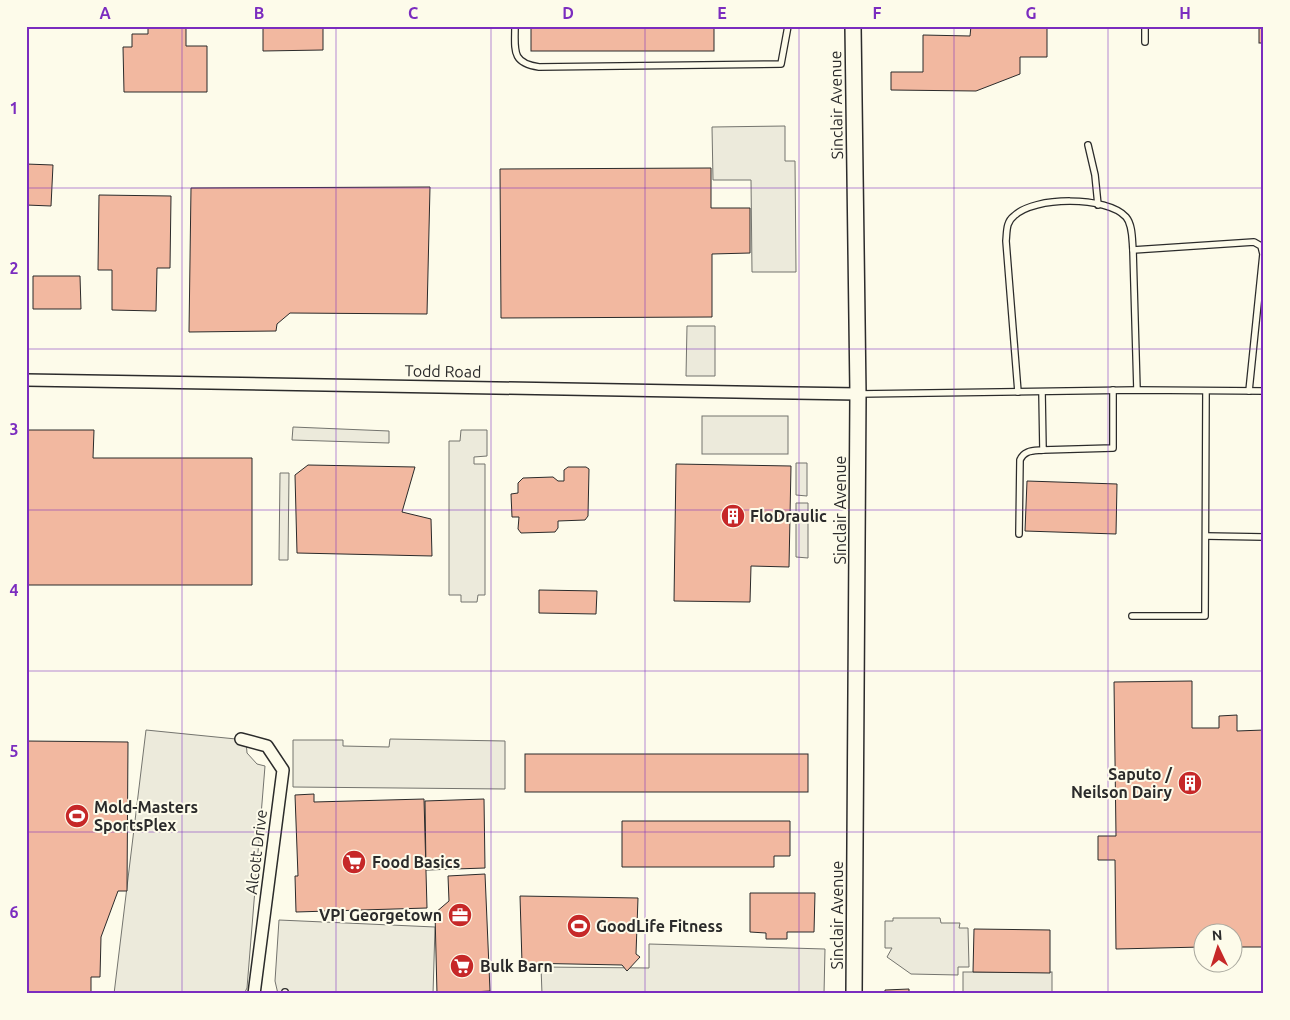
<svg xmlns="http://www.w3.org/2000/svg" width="1290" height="1020" font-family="Ubuntu,sans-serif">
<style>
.parking{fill:#eceadb;stroke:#74746e}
.building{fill:#f2b8a0;stroke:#2b2b2b}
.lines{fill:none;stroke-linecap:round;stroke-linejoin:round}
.service-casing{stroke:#2b2b2b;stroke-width:8}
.minor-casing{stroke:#2b2b2b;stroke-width:14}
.tertiary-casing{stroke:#2b2b2b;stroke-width:18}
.service{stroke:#fdfbea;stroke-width:5.5}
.minor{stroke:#fdfbea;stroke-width:11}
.tertiary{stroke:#fdfbea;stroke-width:15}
.grid{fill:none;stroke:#7b2cbf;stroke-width:1;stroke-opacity:0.55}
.labels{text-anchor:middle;stroke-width:4;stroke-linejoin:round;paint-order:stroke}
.street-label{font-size:16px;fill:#2b2b2b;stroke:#fdfbea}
.poi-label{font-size:16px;font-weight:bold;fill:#2b2b2b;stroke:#fdfbea;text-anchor:start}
.neatline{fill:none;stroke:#7b2cbf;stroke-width:2}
.grid-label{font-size:16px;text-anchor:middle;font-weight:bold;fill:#7b2cbf}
</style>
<rect width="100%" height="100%" fill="#fdfbea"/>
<!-- parking -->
<g class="parking">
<path d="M785 126V161H795L796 272H752L751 180H713L712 127Z"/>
<path d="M687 326H715V376H686Z"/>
<rect x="702" y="416" width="86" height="38"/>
<path d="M293 427 389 431V443L292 440Z"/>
<path d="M461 430H487V456L474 457V464H485V595H478L477 602H461V595H449V441H460Z"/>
<path d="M796 463H807V496L796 495Z"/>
<path d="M280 473H289L288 560H279Z"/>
<path d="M796 503H808V558L796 557Z"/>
<path d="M146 730 246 740 247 753 257 764 265 766 247 988 244 994H114Z"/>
<path d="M390 739 505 741V789L293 787V740H343V746L389 747Z"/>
<path d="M893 918H940L941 923H960L959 928H968L969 967H958V975L911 974 887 957 892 948H885V921H893Z"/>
<path d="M279 920 435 927 433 994H278L275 981Z"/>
<path d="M649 944 825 949 824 994H542L541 967 649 968Z"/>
<rect x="963" y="972" width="89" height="22"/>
</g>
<!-- building -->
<g class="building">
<path d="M148 26H186V46H207V92H124L123 47H132V34H148Z"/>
<path d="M263 26H323V50L263 51Z"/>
<rect x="531" y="26" width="183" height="25"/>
<path d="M971 26H1047V57H1020V74L976 91 891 90V72H923V35L970 36Z"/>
<rect x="1259" y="26" width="5" height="17"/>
<path d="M26 164 53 165 51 206 26 205Z"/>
<path d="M711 168V208H750V253L712 254V317L501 318 500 169Z"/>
<path d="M430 187 427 314 290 313 277 324 276 331 189 332 191 188Z"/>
<path d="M99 195 171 196 170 268H157L156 311 112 310V270H98Z"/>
<path d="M33 276H80L81 309H33Z"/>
<path d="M26 430H94L93 458H252V585H26Z"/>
<path d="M676 464 791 466 789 567 751 566 750 602 674 601Z"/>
<path d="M308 465 415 467 402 512 431 519 432 556 297 553 295 475Z"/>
<path d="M568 467H586L589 469 588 516 585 520 558 521V528L555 532 521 533 518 529 519 517H512L511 494 518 493V483L523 478 553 477 558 481H564V470Z"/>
<path d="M1027 481 1117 484 1116 534 1025 531Z"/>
<path d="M539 590 597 591 596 614 539 613Z"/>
<path d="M1192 681V728H1219V716L1237 715V731L1264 730V947H1232V932H1202V947L1116 949 1115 860H1098V836H1116L1114 682Z"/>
<path d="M26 741 128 742 127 891H118L101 937 100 977H91V994H26Z"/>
<rect x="525" y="754" width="283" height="38"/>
<path d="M314 794V802L424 799 427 908 296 912 295 876H298L295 795Z"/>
<path d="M484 799 485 868 426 870 425 801Z"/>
<path d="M622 821H790V856H774V867H622Z"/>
<path d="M485 874 490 991 437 994 435 913 449 901 448 876Z"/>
<path d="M750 893H815L814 932H787V939H766V933L750 932Z"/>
<path d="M520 896 638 898 636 954 640 957 627 971 622 965 522 963Z"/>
<path d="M974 929 1050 930V973L973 972Z"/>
<path d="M909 989V994H885V990Z"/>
</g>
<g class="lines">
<!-- service casing -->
<g class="service-casing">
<g id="service">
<path d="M515 26C515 50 511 63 539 67L781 64 788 26"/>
<path d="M1145 26V42"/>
<path d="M1088 145 1095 175 1098 205"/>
<path d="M1133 250 1254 242 1261 246 1263 254 1249 391"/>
<path d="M1018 392 1006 241C1007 231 1006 222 1014 216 1034 196 1107 196 1126 217 1133 225 1132 241 1133 250L1137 390"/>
<path d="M1042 392 1043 450 1113 448V390"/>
<path d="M858 394 1137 390 1264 391"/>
<path d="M1019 534 1020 460C1024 450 1033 451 1043 450"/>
<path d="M1206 536 1264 537"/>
<path d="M1132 616H1205L1206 391"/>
<path d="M285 994V992"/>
</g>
</g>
<!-- minor casing -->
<g class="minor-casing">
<g id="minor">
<path d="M26 380 858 394"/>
<path d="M241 739 267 746 283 770 254 994"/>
</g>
</g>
<!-- tertiary casing -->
<g class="tertiary-casing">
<path id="tertiary" d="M853 26 858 394 854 994"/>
</g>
<!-- service -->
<use href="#service" class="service"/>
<!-- minor -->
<use href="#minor" class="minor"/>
<!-- tertiary -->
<use href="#tertiary" class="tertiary"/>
</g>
<!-- grid -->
<path class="grid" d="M182 26V994M336 26V994M491 26V994M645 26V994M799 26V994M954 26V994M1108 26V994M26 188H1264M26 349H1264M26 510H1264M26 671H1264M26 832H1264"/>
<!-- icons -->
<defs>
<g id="building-disc" transform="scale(1.25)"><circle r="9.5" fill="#c62828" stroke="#fdfbea"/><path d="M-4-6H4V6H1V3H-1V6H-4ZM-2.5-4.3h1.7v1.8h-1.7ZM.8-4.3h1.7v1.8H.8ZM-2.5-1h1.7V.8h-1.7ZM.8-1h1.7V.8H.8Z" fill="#fff"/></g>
<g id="stadium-disc" transform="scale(1.25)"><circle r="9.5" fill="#c62828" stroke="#fdfbea"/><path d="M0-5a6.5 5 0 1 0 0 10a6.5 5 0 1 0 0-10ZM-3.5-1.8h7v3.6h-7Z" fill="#fff"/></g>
<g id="supermarket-disc" transform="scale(1.25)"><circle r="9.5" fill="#c62828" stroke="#fdfbea"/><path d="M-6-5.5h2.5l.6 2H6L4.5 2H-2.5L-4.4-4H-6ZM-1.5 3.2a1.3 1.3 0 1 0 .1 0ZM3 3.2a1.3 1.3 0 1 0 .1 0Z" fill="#fff"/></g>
<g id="office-disc" transform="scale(1.25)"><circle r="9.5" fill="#c62828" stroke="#fdfbea"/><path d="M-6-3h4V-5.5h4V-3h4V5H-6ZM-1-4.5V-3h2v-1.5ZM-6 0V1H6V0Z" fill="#fff"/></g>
</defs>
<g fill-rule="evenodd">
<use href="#building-disc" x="733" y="516"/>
<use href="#building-disc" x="1190" y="783"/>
<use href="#stadium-disc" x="77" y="816"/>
<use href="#supermarket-disc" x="354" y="862"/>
<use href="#office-disc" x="460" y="915"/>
<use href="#stadium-disc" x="579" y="926"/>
<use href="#supermarket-disc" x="462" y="966"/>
</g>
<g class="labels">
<!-- street labels -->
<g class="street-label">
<text transform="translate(836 105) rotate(-91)" y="6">Sinclair Avenue</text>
<text transform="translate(443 371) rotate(1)" y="6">Todd Road</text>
<text transform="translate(840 510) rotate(-90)" y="6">Sinclair Avenue</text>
<text transform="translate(256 852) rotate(-83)" y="6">Alcott Drive</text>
<text transform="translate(837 915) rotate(-90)" y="6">Sinclair Avenue</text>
</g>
<!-- poi labels -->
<g class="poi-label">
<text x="750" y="522">FloDraulic</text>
<text x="1172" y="780" text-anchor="end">Saputo /<tspan x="1172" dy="18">Neilson Dairy</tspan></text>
<text x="94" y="813">Mold-Masters<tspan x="94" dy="18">SportsPlex</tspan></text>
<text x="372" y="868">Food Basics</text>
<text x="442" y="921" text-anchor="end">VPI Georgetown</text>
<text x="596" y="932">GoodLife Fitness</text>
<text x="480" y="972">Bulk Barn</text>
</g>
</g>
<!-- border -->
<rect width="1290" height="1020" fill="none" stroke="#fdfbea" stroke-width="55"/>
<!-- north arrow -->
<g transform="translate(1218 948) rotate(356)"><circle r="24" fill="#fdfbea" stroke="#a9a89e"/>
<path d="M0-4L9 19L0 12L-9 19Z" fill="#c62828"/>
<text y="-8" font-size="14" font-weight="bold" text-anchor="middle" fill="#2b2b2b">N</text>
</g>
<rect x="28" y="28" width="1234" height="964" class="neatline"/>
<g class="grid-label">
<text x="105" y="19">A</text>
<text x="259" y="19">B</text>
<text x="413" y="19">C</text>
<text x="568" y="19">D</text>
<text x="722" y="19">E</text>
<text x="877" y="19">F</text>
<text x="1031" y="19">G</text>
<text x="1185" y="19">H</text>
<text x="14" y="114">1</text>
<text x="14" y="274">2</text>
<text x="14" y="435">3</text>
<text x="14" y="596">4</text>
<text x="14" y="757">5</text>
<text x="14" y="918">6</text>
</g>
</svg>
